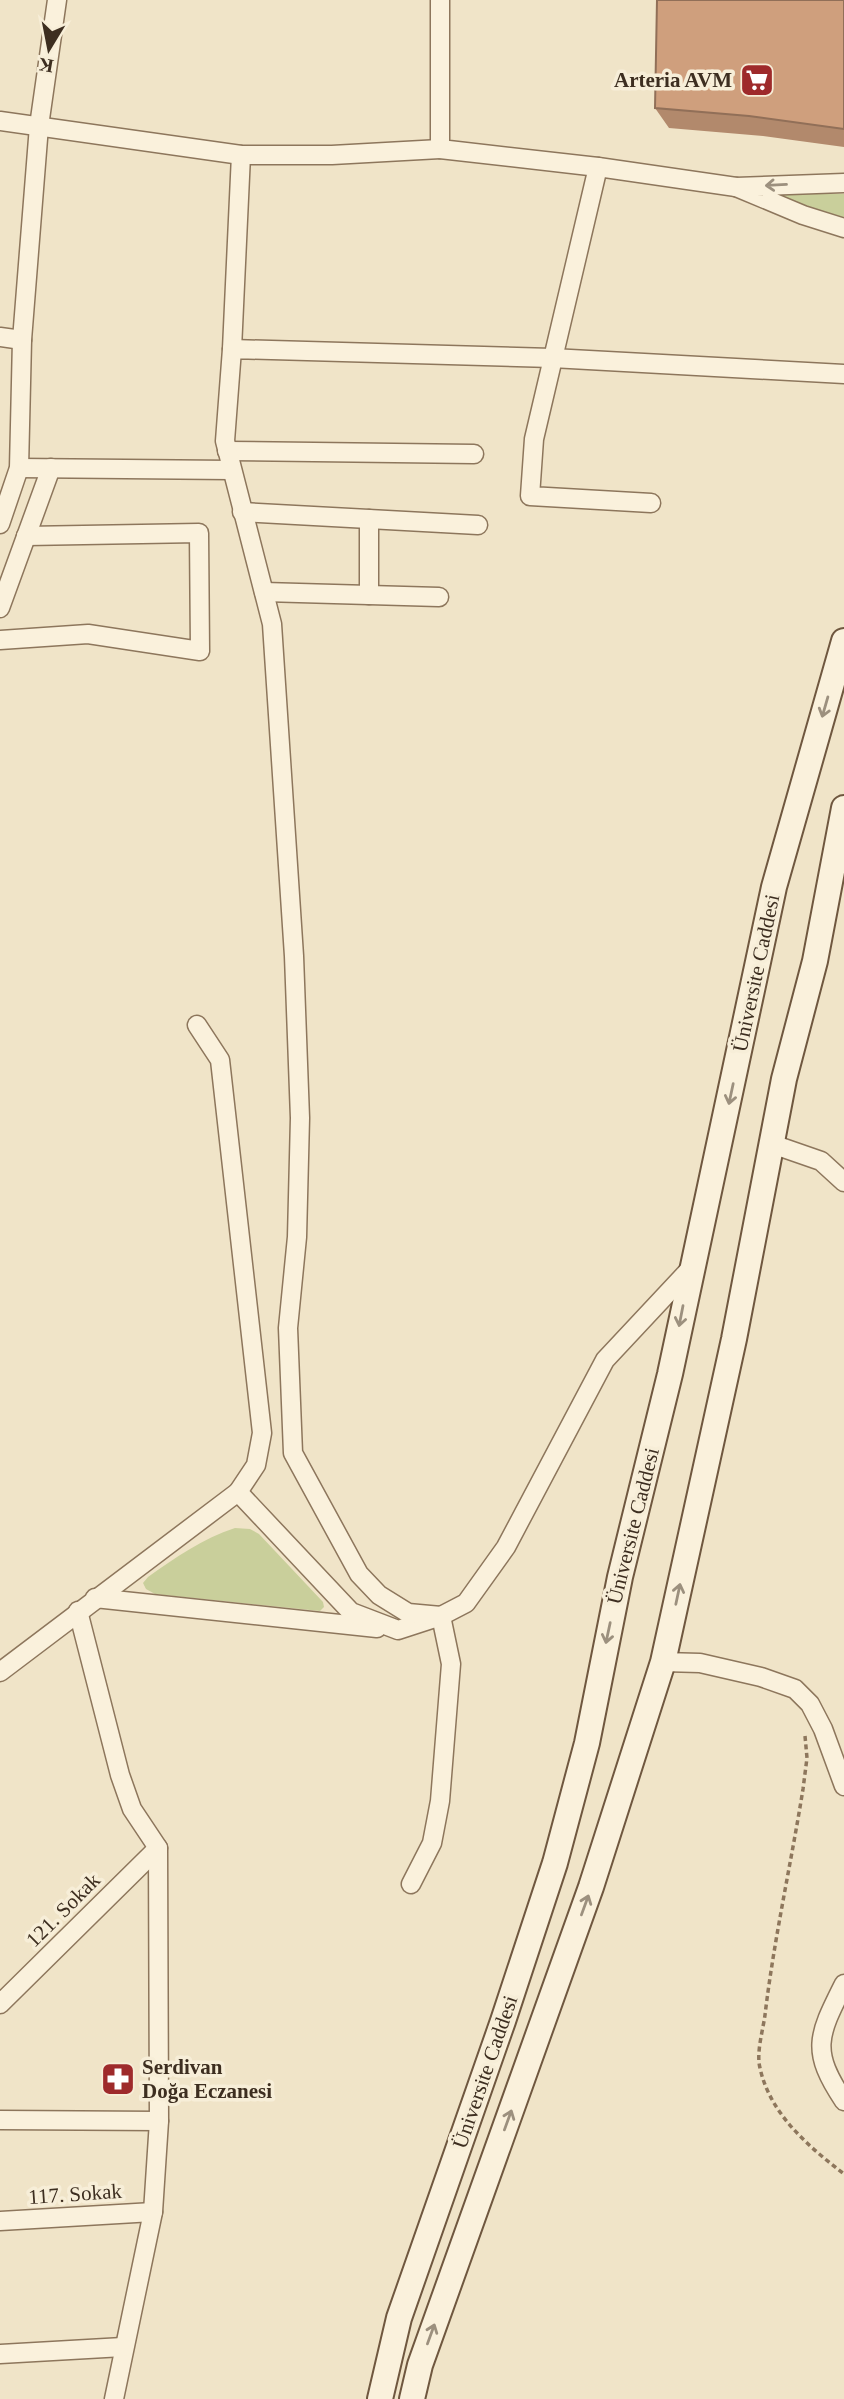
<svg xmlns="http://www.w3.org/2000/svg" width="844" height="2399" font-family="'Times New Roman',serif">
<style>
.green{fill:#c9cf9b}
.lines{fill:none;stroke-linecap:round;stroke-linejoin:round}
.street-casing{stroke:#8d765c;stroke-width:21}
.secondary-casing{stroke:#6f573f;stroke-width:28}
.path{stroke:#8d765c;stroke-width:3.5;stroke-dasharray:5 3.5;stroke-linecap:butt}
.street{stroke:#faf1dc;stroke-width:18}
.secondary{stroke:#faf1dc;stroke-width:24}
.wall{fill:#b2896c}
.building{fill:#cf9f7d;stroke:#916f58;stroke-width:2}
.oneway{stroke:#9c907e}
.labels{text-anchor:middle;stroke-width:7;stroke-linejoin:round;paint-order:stroke}
.poi-label{font-size:21px;font-weight:bold;fill:#3d2e20;stroke:#f7eed8;text-anchor:end}
.street-label{font-size:21px;fill:#3d2e20;stroke:#f7eed8}
</style>
<rect width="100%" height="100%" fill="#f0e4c8"/>
<!-- green -->
<g class="green">
<path d="M759 192 844 194V220Z"/>
<path d="M235 1528 250 1529 259 1534 323 1602 324 1607 320 1611 155 1594 146 1589 143 1583 148 1577C175 1558 203 1538 235 1528Z"/>
</g>
<g class="lines">
<!-- street casing -->
<g class="street-casing">
<g id="street">
<path d="M440 0V149L598 167"/>
<path d="M0 121 241 155H332L440 149"/>
<path d="M844 183 736 187 803 215 844 228"/>
<path d="M0 337 22 340"/>
<path d="M232 349 241 155"/>
<path d="M227 451 474 454"/>
<path d="M19 468 231 470"/>
<path d="M651 503 530 496 534 439 598 167 736 187"/>
<path d="M242 512 478 525"/>
<path d="M0 524 19 468 22 340 39 126 57 0"/>
<path d="M264 592 439 597"/>
<path d="M369 595V519"/>
<path d="M0 608 51 468"/>
<path d="M0 640 88 634 200 651 199 533 26 536"/>
<path d="M197 1025 220 1060 262 1433 256 1465 238 1492"/>
<path d="M772 1144 821 1161 844 1182"/>
<path d="M95 1598 377 1628"/>
<path d="M78 1611 120 1775 132 1809 158 1848 159 2121 153 2212 114 2399"/>
<path d="M663 1662 700 1663 761 1677 795 1689 810 1704 823 1729 844 1786"/>
<path d="M0 1672 238 1492 351 1612 398 1630 441 1616 466 1603 506 1547 605 1360 691 1268"/>
<path d="M411 1884 432 1843 440 1801 451 1664 441 1616 408 1613 379 1595 359 1574 293 1453 288 1328 297 1237 300 1118 294 956 272 624 225 441 232 349 552 358 844 374"/>
<path d="M844 1984C818 2036 810 2050 844 2101"/>
<path d="M0 2004 158 1848"/>
<path d="M0 2120 159 2121"/>
<path d="M0 2221 153 2212"/>
<path d="M0 2354 123 2347"/>
</g>
</g>
<!-- secondary casing -->
<g class="secondary-casing">
<g id="secondary">
<path d="M380 2399 399 2318 503 2021 555 1863 587 1743 620 1577 670 1374 774 887 844 641"/>
<path d="M412 2399 420 2365 591 1887 663 1662 734 1339 784 1079 815 961 844 808"/>
</g>
</g>
<!-- path -->
<path class="path" d="M805 1736 807 1758 803 1789C791 1864 774 1939 765 2015 763 2030 756 2053 760 2068 770 2114 808 2146 844 2174"/>
<!-- street -->
<use href="#street" class="street"/>
<!-- secondary -->
<use href="#secondary" class="secondary"/>
</g>
<!-- wall -->
<path class="wall" d="M844 0V147L763 136 669 128 655 108Z"/>
<!-- building -->
<path class="building" d="M657 0H844V129L749 116 655 108Z"/>
<!-- one-way arrows -->
<defs><path id="oneway-shaft" d="M-6 0H5M1.5-3L5.5 0L1.5 3" fill="none" stroke-width="1.6" stroke-linecap="round" stroke-linejoin="round" transform="scale(1.75)"/></defs>
<g class="oneway">
<use href="#oneway-shaft" transform="translate(776 185) rotate(177)"/>
<use href="#oneway-shaft" transform="translate(825 707) rotate(106)"/>
<use href="#oneway-shaft" transform="translate(731 1094) rotate(102)"/>
<use href="#oneway-shaft" transform="translate(681 1316) rotate(101)"/>
<use href="#oneway-shaft" transform="translate(678 1594) rotate(-78)"/>
<use href="#oneway-shaft" transform="translate(608 1633) rotate(102)"/>
<use href="#oneway-shaft" transform="translate(585 1905) rotate(-70)"/>
<use href="#oneway-shaft" transform="translate(508 2120) rotate(-70)"/>
<use href="#oneway-shaft" transform="translate(431 2334) rotate(-70)"/>
</g>
<!-- icons -->
<defs>
<g id="supermarket-square" transform="scale(1.75)"><rect x="-9" y="-9" width="18" height="18" rx="4" fill="#9e2a2b" stroke="#f7eed8"/><path d="M-6-5.5h2.5l.6 2H6L4.5 2H-2.5L-4.4-4H-6ZM-1.5 3.2a1.3 1.3 0 1 0 .1 0ZM3 3.2a1.3 1.3 0 1 0 .1 0Z" fill="#fff"/></g>
<g id="pharmacy-square" transform="scale(1.75)"><rect x="-9" y="-9" width="18" height="18" rx="4" fill="#9e2a2b" stroke="#f7eed8"/><path d="M-2-6h4v4h4v4h-4v4h-4v-4h-4v-4h4Z" fill="#fff"/></g>
</defs>
<g fill-rule="evenodd">
<use href="#supermarket-square" x="757" y="80"/>
<use href="#pharmacy-square" x="118" y="2079"/>
</g>
<g class="labels">
<!-- poi labels -->
<g class="poi-label">
<text x="732" y="87">Arteria AVM</text>
<text x="142" y="2074" text-anchor="start">Serdivan<tspan x="142" dy="24">Doğa Eczanesi</tspan></text>
</g>
<!-- street labels -->
<g class="street-label">
<text transform="translate(756 973) rotate(-78)" y="7">Üniversite Caddesi</text>
<text transform="translate(633 1526) rotate(-76)" y="7">Üniversite Caddesi</text>
<text transform="translate(63 1910) rotate(-45)" y="7">121. Sokak</text>
<text transform="translate(485 2072) rotate(-71)" y="7">Üniversite Caddesi</text>
<text transform="translate(75 2194) rotate(-4)" y="7">117. Sokak</text>
</g>
</g>
<!-- north arrow -->
<g transform="translate(49 49) rotate(190)" stroke="#f7eed8" stroke-width="5" paint-order="stroke">
<path d="M0-5L12 26L0 18L-12 26Z" fill="#3d2e20"/>
<text y="-10" font-size="19" font-weight="bold" text-anchor="middle" fill="#3d2e20">K</text>
</g>
</svg>
